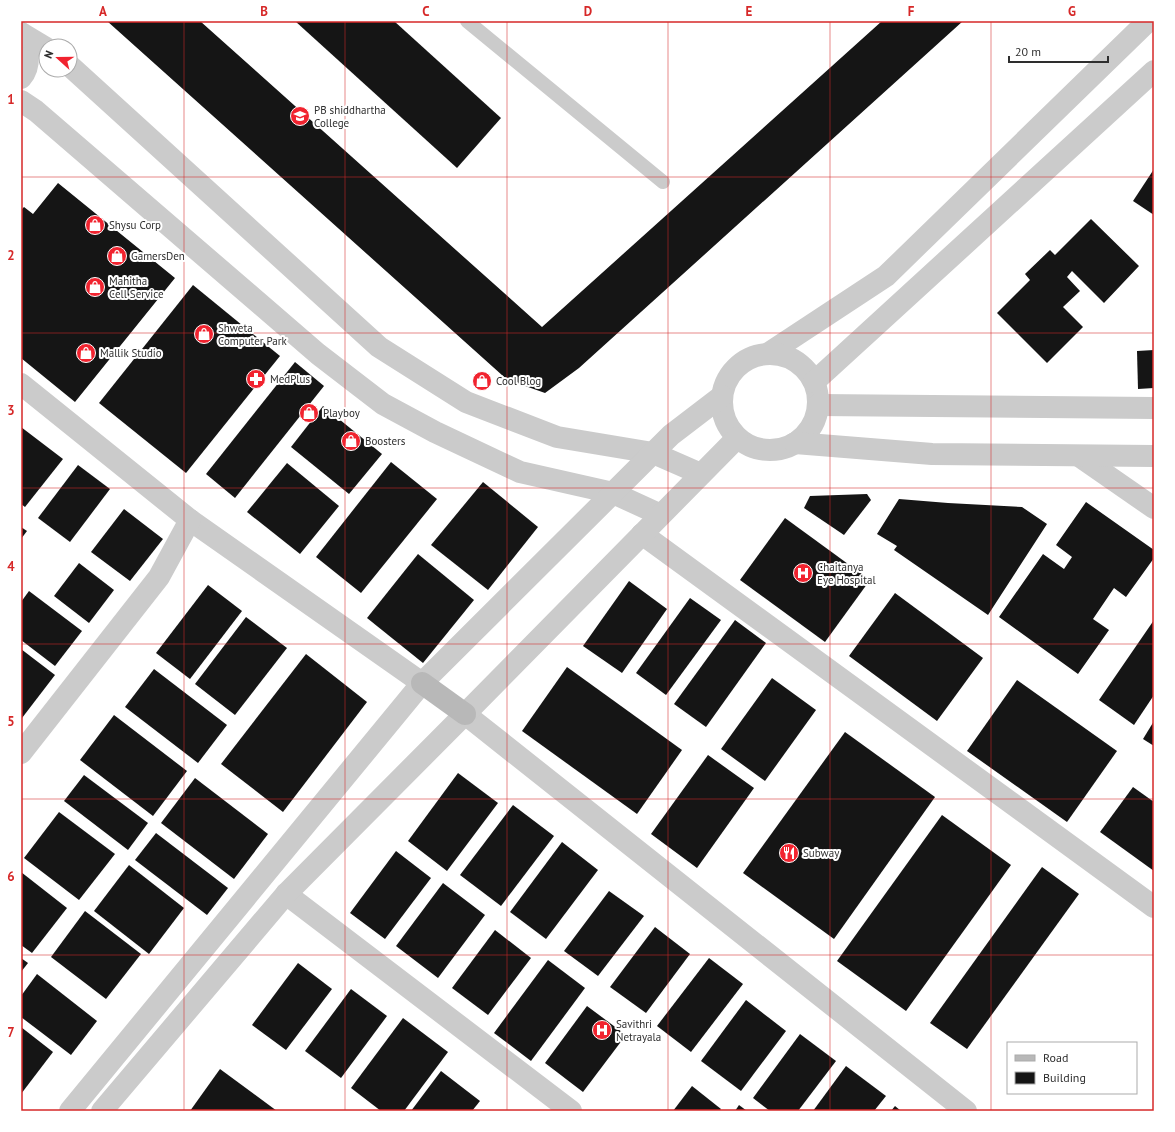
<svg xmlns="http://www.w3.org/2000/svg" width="1175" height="1132" font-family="'PT Sans',sans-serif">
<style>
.building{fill:#151515}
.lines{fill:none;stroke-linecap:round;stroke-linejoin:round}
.service{stroke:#cbcbcb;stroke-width:14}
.minor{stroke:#cbcbcb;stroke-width:22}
.tertiary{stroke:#cbcbcb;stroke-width:22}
.secondary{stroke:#b8b8b8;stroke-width:22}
.grid{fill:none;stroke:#d62828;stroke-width:1;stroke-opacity:0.55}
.labels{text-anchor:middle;stroke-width:4;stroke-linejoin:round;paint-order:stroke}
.poi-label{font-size:11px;fill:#2e2e2e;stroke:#fff;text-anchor:start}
.neatline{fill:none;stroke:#d62828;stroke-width:1.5}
.grid-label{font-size:13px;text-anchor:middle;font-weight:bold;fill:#d62828}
</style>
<rect width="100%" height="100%" fill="#fff"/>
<!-- building -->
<g class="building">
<path d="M107 21H200L542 327 882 21H963L579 368 545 393 514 382 512 384Z"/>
<path d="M295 21H394L501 118 457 168Z"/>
<path d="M1154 169V215L1133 201Z"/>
<path d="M58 183 175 278 75 402 21 358V210L24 207 33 214Z"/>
<path d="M1091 219 1139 266 1104 303 1072 271 1067 277 1080 291 1063 307 1083 327 1047 363 997 313 1030 280 1025 274 1050 250 1055 255Z"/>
<path d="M193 285 280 356 186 473 99 403Z"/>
<path d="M1154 350V388L1138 389 1137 351Z"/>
<path d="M295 362 324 386 235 498 206 474Z"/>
<path d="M323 406 382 454 349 494 291 447Z"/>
<path d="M21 427 63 459 25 507 21 504Z"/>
<path d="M391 462 437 499 361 593 316 557Z"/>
<path d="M287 463 339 506 300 554 247 512Z"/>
<path d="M78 465 110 489 70 542 38 518Z"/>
<path d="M483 482 538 527 488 590 431 545Z"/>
<path d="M867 494 871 500 844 535 804 508 810 496Z"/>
<path d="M899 499 948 503 1022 507 1047 524 988 615 894 550 897 546 877 534Z"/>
<path d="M1086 502 1154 550V558L1126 597 1114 588 1093 619 1109 630 1078 674 999 617 1043 554 1064 569 1072 557 1056 545Z"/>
<path d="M124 509 163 539 130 581 91 552Z"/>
<path d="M785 518 870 580 825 642 740 580Z"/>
<path d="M21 527 27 531 21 539Z"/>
<path d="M418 554 474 600 423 663 367 618Z"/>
<path d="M79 563 114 590 89 623 54 596Z"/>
<path d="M629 581 667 609 622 673 583 646Z"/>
<path d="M208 585 242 611 190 679 156 653Z"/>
<path d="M29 591 82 631 55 666 21 640V602Z"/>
<path d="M895 593 983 658 937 721 849 656Z"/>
<path d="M690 598 721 620 666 695 636 673Z"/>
<path d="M246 617 287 648 235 715 195 684Z"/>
<path d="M735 620 766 643 706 727 674 704Z"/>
<path d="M1154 620V695L1134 725 1099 700Z"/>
<path d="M21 649 55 675 22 718H21Z"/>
<path d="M306 654 367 702 283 812 221 764Z"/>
<path d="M567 667 682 750 637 814 522 731Z"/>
<path d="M154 669 227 725 198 763 125 707Z"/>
<path d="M772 678 816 710 765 781 721 749Z"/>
<path d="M1017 680 1117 751 1067 822 967 751Z"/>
<path d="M114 715 187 771 153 816 80 760Z"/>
<path d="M1154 721V746L1143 739Z"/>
<path d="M845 732 935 797 834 939 743 873Z"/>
<path d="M708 755 754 788 697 868 651 834Z"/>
<path d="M458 773 498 803 447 871 408 841Z"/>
<path d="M84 775 148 823 128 850 64 801Z"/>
<path d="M195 778 268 834 234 879 161 823Z"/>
<path d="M1133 787 1154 802V871L1100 832Z"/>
<path d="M513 805 554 836 501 906 460 875Z"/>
<path d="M59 812 115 854 79 900 24 858Z"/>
<path d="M942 815 1011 865 906 1011 837 961Z"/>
<path d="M156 833 228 888 207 915 135 860Z"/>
<path d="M562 842 598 870 546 939 510 912Z"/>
<path d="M396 851 431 878 385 939 350 913Z"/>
<path d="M129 865 184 908 149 954 94 911Z"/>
<path d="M1042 867 1079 894 967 1049 930 1023Z"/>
<path d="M21 872 67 908 32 953 21 945Z"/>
<path d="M443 883 485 915 438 978 396 946Z"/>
<path d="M609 891 644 916 598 976 564 951Z"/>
<path d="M85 911 141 954 106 999 51 957Z"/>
<path d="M655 927 690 954 646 1013 610 987Z"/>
<path d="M495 930 531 958 488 1015 452 988Z"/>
<path d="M21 958 28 963 21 972Z"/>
<path d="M709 958 743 984 691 1052 657 1026Z"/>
<path d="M548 960 585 988 531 1061 494 1033Z"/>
<path d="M298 963 332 989 286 1050 252 1025Z"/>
<path d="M37 974 97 1021 71 1055 21 1017V996Z"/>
<path d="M351 989 387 1016 341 1078 305 1051Z"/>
<path d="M746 1000 786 1031 741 1091 701 1061Z"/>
<path d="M587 1006 626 1035 583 1092 545 1063Z"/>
<path d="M403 1018 448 1052 404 1111H381L351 1088Z"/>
<path d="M21 1027 53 1052 21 1094Z"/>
<path d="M800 1034 836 1061 798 1111H770L753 1098Z"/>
<path d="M846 1066 886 1096 874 1111H813Z"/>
<path d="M220 1069 277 1111H190Z"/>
<path d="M441 1071 480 1101 472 1111H411Z"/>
<path d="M692 1086 721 1109 719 1111H673Z"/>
<path d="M739 1105 747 1111H735Z"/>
<path d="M895 1106 901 1111H891Z"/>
</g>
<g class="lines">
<!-- service -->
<path class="service" d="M467 21 663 182"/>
<!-- minor -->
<g class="minor">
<path d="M21 384 190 520 422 683"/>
<path d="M1079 456 1154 508"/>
<path d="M642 534 1154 907"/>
<path d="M465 714 966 1111"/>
<path d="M21 753 159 577 190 520"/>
<path d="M286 894 571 1111"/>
</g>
<!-- tertiary -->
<g class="tertiary">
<path d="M21 33C28 47 32 65 21 78"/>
<path d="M21 33 46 48"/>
<path d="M70 66 379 347 466 402 557 437 653 453 701 474"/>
<path d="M21 101 36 111 318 354 383 404 435 432 520 472 613 493 661 515"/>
<path d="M769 353 886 276 1148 21"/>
<circle cx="770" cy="402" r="48"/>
<path d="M814 382 1154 71"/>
<path d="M818 405 1154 408"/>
<path d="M795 443 932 454 1154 456"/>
<path d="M70 1111 422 683 671 435 722 396"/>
<path d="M102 1111 286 894 465 714 737 438"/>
</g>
<!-- secondary -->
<path class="secondary" d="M422 683 465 714"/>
</g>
<!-- grid -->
<path class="grid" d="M184 21V1111M345 21V1111M507 21V1111M668 21V1111M830 21V1111M991 21V1111M21 177H1154M21 333H1154M21 488H1154M21 644H1154M21 799H1154M21 955H1154"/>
<!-- icons -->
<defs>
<g id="university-disc" transform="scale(1)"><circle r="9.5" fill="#f1232f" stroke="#fff"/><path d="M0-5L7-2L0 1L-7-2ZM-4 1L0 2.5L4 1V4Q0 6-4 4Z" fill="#fff"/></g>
<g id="shop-disc" transform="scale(1)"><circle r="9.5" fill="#f1232f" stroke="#fff"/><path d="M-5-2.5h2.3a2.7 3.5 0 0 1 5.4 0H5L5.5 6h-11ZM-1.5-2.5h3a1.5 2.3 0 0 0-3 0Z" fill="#fff"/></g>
<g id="pharmacy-disc" transform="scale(1)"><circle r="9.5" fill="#f1232f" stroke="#fff"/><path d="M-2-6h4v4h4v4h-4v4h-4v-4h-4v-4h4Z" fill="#fff"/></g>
<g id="hospital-disc" transform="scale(1)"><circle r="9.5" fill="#f1232f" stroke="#fff"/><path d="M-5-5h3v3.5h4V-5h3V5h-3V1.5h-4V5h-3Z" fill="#fff"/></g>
<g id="restaurant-disc" transform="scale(1)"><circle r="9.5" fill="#f1232f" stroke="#fff"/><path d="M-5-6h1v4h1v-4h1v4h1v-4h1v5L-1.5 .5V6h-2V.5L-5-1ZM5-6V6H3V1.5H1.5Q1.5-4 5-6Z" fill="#fff"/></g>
</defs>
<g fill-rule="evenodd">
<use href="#university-disc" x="300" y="116"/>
<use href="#shop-disc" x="95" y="225"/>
<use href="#shop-disc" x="117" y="256"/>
<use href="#shop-disc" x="95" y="287"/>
<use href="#shop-disc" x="204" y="334"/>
<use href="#shop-disc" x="86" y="353"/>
<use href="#pharmacy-disc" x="256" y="379"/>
<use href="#shop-disc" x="482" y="381"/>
<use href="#shop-disc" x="309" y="413"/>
<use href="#shop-disc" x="351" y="441"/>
<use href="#hospital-disc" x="803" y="573"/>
<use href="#restaurant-disc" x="789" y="853"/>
<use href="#hospital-disc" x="602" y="1030"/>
</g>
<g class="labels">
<!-- poi labels -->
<g class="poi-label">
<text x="314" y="114">PB shiddhartha<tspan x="314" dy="13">College</tspan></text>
<text x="109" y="229">Shysu Corp</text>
<text x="131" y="260">GamersDen</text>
<text x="109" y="285">Mahitha<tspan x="109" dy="13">Cell Service</tspan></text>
<text x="218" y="332">Shweta<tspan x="218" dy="13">Computer Park</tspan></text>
<text x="100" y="357">Mallik Studio</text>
<text x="270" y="383">MedPlus</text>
<text x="496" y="385">Cool Blog</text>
<text x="323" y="417">Playboy</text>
<text x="365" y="445">Boosters</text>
<text x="817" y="571">Chaitanya<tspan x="817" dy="13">Eye Hospital</tspan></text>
<text x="803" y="857">Subway</text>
<text x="616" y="1028">Savithri<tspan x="616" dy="13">Netrayala</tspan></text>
</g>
</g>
<!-- border -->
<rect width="1175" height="1132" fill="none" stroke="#ffffff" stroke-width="44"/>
<!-- legend -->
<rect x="1007" y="1042" width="130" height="52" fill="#ffffff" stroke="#ababab"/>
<rect x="1015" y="1055" width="20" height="6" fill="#b8b8b8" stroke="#ababab"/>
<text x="1043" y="1062" font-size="12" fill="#2e2e2e">Road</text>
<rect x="1015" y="1072" width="20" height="12" fill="#151515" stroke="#ababab"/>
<text x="1043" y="1082" font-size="12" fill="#2e2e2e">Building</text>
<!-- north arrow -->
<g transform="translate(58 58) rotate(291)"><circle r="19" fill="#ffffff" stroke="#ababab"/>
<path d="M0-3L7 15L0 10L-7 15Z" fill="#f1232f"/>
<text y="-6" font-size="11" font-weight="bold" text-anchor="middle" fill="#2e2e2e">N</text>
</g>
<!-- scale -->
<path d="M1009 56v6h99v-6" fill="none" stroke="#2e2e2e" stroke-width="2"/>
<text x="1015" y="56" font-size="12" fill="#2e2e2e" stroke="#ffffff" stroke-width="3" paint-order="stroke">20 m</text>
<rect x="22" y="22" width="1131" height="1088" class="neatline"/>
<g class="grid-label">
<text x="103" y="16">A</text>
<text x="264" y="16">B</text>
<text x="426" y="16">C</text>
<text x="588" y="16">D</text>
<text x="749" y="16">E</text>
<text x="911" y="16">F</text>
<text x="1072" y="16">G</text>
<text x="11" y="104">1</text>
<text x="11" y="260">2</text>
<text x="11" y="415">3</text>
<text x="11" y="571">4</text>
<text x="11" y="726">5</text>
<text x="11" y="881">6</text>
<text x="11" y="1037">7</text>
</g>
</svg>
